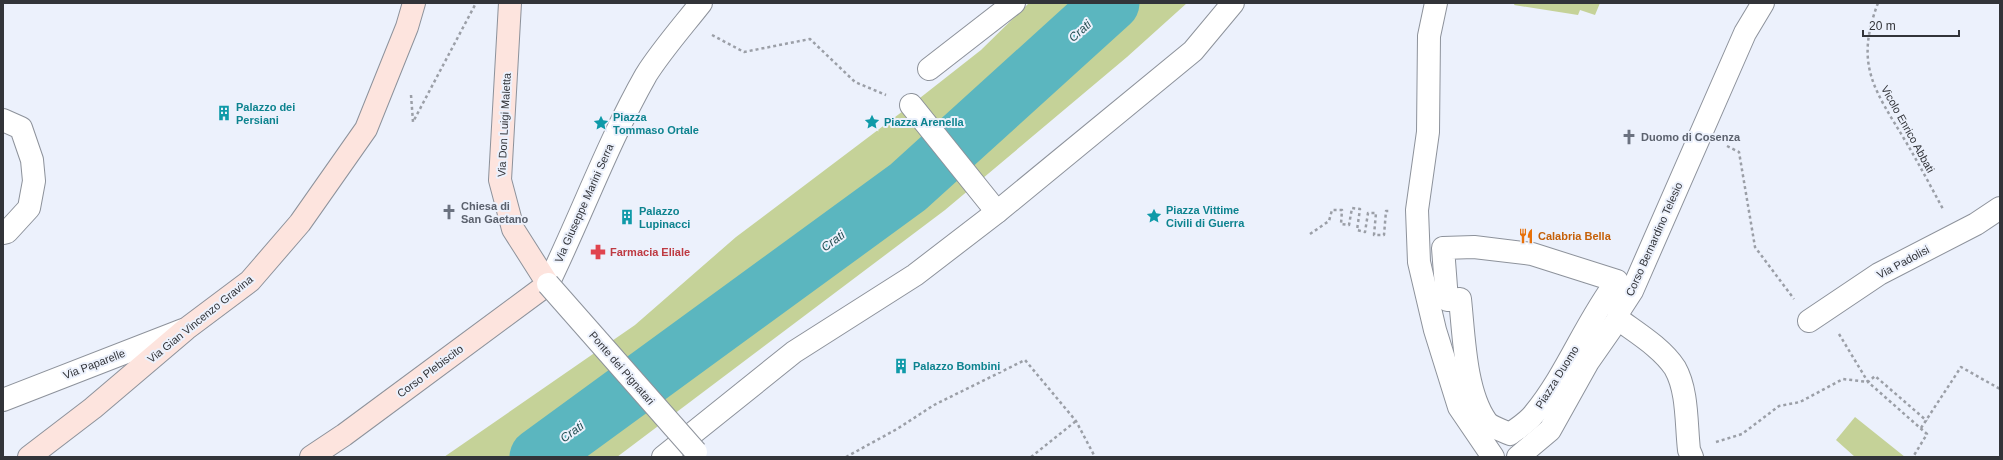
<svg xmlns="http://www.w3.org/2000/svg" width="2003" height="460" font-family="Helvetica,sans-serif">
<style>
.green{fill:#c5d298}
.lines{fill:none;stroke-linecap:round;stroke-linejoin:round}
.river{stroke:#5bb6bf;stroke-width:57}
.street-casing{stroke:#8d929b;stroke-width:24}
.secondary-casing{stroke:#8d929b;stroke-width:24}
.path{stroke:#9b9fa7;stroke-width:2.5;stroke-dasharray:3 3;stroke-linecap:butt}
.street{stroke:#fff;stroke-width:22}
.secondary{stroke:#fde4de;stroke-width:22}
.street-bridge-casing{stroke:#8d929b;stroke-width:24;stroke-linecap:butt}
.street-bridge{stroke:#fff;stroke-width:22}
.labels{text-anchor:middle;stroke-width:4;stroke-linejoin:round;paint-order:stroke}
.culture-label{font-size:11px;font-weight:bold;fill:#0d838f;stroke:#ecf1fc;text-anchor:start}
.street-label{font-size:11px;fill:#323439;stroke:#ecf1fc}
.worship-label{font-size:11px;font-weight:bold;fill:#5b616d;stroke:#ecf1fc;text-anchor:start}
.food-label{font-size:11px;font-weight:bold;fill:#c56008;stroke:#ecf1fc;text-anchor:start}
.health-label{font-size:11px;font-weight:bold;fill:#be3a42;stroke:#ecf1fc;text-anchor:start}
.water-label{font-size:12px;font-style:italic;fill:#254f53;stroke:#ecf1fc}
</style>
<rect width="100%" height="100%" fill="#ecf1fc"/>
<!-- green -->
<g class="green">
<path d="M1029 3H1187L1127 57 945 210 617 457H444L635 325 736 237 911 105 981 50Z"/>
<path d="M1515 3H1600L1595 15 1580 10 1578 15 1514 5Z"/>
<path d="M1855 417 1905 457H1855L1836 440Z"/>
</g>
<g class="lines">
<!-- river -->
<path class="river" d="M538 457 908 187 1111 3"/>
<!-- street casing -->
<g class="street-casing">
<g id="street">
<path d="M1436 3 1429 36 1428 132 1417 210 1419 262 1435 330 1459 407 1493 457"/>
<path d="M929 69 1014 3"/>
<path d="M911 105 997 212"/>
<path d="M3 120 21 128 32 160 34 181 29 208 7 232 3 233"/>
<path d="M1474 247 1532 254 1617 281C1585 323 1567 374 1534 414 1528 422 1518 428 1510 434 1504 431 1490 427 1486 421 1465 391 1464 336 1460 299L1447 300 1443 248Z"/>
<path d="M548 284C582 214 608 142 646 75 661 51 683 26 701 3"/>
<path d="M1618 319C1637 333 1662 348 1675 368 1688 391 1686 424 1689 450L1692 457"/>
<path d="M1809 321 1879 274 1976 224 2000 208"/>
<path d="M3 400 183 330"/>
<path d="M663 457 794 352 915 275 997 212 1193 51 1233 3"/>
<path d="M1518 457 1550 430 1588 362 1618 319 1619 311 1632 291 1745 33 1763 3"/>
</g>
</g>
<!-- secondary casing -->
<g class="secondary-casing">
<g id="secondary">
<path d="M29 457 93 408 186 329 250 281 300 223 366 129 407 27 414 3"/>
<path d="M311 457 344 435 548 284 513 229 500 180 510 3"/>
</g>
</g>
<!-- path -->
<g class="path">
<path d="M1878 3C1854 66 1875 90 1906 142 1919 164 1931 187 1943 209"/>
<path d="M712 35 744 52 810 39 855 82 886 95"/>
<path d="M411 95 413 122 476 3"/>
<path d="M1727 146 1739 152 1755 247 1794 299"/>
<path d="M1310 234 1329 221 1332 210H1342L1341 224 1349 225 1352 208 1360 209 1357 230 1365 232 1368 213H1376L1374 235H1384L1386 211H1390"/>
<path d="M1839 334 1868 382 1927 434 1913 457"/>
<path d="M1921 428 1961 367 2000 389"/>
<path d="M1716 442 1742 434 1779 406 1800 402 1843 379 1868 382 1875 376 1927 421"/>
<path d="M846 457 897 429 934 405 1025 360 1076 421 1095 457"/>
<path d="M1031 457 1076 421"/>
</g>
<!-- street -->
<use href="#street" class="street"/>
<!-- secondary -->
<use href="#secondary" class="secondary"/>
<!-- street-bridge casing -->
<g class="street-bridge-casing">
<path id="street-bridge" d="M548 284 696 452"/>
</g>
<!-- street-bridge -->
<use href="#street-bridge" class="street-bridge"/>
</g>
<!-- icons -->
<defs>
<g id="building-bare" transform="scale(1.2)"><path d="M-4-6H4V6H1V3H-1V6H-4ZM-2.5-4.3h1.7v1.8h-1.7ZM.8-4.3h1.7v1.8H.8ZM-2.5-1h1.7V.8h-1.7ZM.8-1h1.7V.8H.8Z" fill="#0f9aa8" stroke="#ecf1fc" stroke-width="2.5" paint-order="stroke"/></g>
<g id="sight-bare" transform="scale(1.2)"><path d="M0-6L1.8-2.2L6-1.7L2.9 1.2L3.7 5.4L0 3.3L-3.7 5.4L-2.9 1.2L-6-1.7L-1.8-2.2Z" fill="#0f9aa8" stroke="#ecf1fc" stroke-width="2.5" paint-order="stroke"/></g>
<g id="church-bare" transform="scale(1.2)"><path d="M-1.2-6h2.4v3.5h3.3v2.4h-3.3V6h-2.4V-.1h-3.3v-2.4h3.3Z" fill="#6b7280" stroke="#ecf1fc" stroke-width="2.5" paint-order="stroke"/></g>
<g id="restaurant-bare" transform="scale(1.2)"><path d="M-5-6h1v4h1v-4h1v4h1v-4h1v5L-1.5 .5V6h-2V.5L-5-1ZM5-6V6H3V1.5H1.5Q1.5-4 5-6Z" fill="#e8710a" stroke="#ecf1fc" stroke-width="2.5" paint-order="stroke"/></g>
<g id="pharmacy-bare" transform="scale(1.2)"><path d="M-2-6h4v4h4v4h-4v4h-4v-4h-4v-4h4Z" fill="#e0444e" stroke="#ecf1fc" stroke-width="2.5" paint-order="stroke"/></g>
</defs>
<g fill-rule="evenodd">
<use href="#building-bare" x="224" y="113"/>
<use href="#sight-bare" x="872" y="122"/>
<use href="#sight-bare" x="601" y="123"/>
<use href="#church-bare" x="1629" y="137"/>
<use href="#church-bare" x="449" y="212"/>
<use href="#sight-bare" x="1154" y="216"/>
<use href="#building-bare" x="627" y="217"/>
<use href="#restaurant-bare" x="1526" y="236"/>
<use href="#pharmacy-bare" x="598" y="252"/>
<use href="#building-bare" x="901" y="366"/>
</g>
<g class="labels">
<!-- culture labels -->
<g class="culture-label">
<text x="236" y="111">Palazzo dei<tspan x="236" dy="13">Persiani</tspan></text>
<text x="613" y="121">Piazza<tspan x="613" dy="13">Tommaso Ortale</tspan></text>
<text x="884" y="126">Piazza Arenella</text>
<text x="1166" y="214">Piazza Vittime<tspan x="1166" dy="13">Civili di Guerra</tspan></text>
<text x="639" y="215">Palazzo<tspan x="639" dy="13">Lupinacci</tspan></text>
<text x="913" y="370">Palazzo Bombini</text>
</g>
<!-- street labels -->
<g class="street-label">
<text transform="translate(504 125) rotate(-87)" y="4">Via Don Luigi Maletta</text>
<text transform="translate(1908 129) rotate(61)" y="4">Vicolo Enrico Abbati</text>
<text transform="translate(584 203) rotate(-66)" y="4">Via Giuseppe Marini Serra</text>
<text transform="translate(1654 239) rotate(-66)" y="4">Corso Bernardino Telesio</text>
<text transform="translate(1903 262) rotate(-28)" y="4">Via Padolisi</text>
<text transform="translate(200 319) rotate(-39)" y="4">Via Gian Vincenzo Gravina</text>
<text transform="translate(94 364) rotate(-21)" y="4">Via Paparelle</text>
<text transform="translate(622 368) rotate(49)" y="4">Ponte dei Pignatari</text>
<text transform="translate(430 371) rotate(-37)" y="4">Corso Plebiscito</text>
<text transform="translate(1557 377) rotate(-58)" y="4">Piazza Duomo</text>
</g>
<!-- worship labels -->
<g class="worship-label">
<text x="1641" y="141">Duomo di Cosenza</text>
<text x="461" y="210">Chiesa di<tspan x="461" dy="13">San Gaetano</tspan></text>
</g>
<!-- food labels -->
<g class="food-label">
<text x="1538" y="240">Calabria Bella</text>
</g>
<!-- health labels -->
<g class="health-label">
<text x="610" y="256">Farmacia Eliale</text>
</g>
<!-- water labels -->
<g class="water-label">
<text transform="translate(1080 31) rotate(-42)" y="4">Crati</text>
<text transform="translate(833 241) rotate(-36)" y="4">Crati</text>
<text transform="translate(572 432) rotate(-36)" y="4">Crati</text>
</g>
</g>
<!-- border -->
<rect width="2003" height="460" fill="none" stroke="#323439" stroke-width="8"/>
<!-- scale -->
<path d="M1863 30v6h96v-6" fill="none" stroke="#323439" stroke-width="2"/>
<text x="1869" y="30" font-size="12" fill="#323439" stroke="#ecf1fc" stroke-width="3" paint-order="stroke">20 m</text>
</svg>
